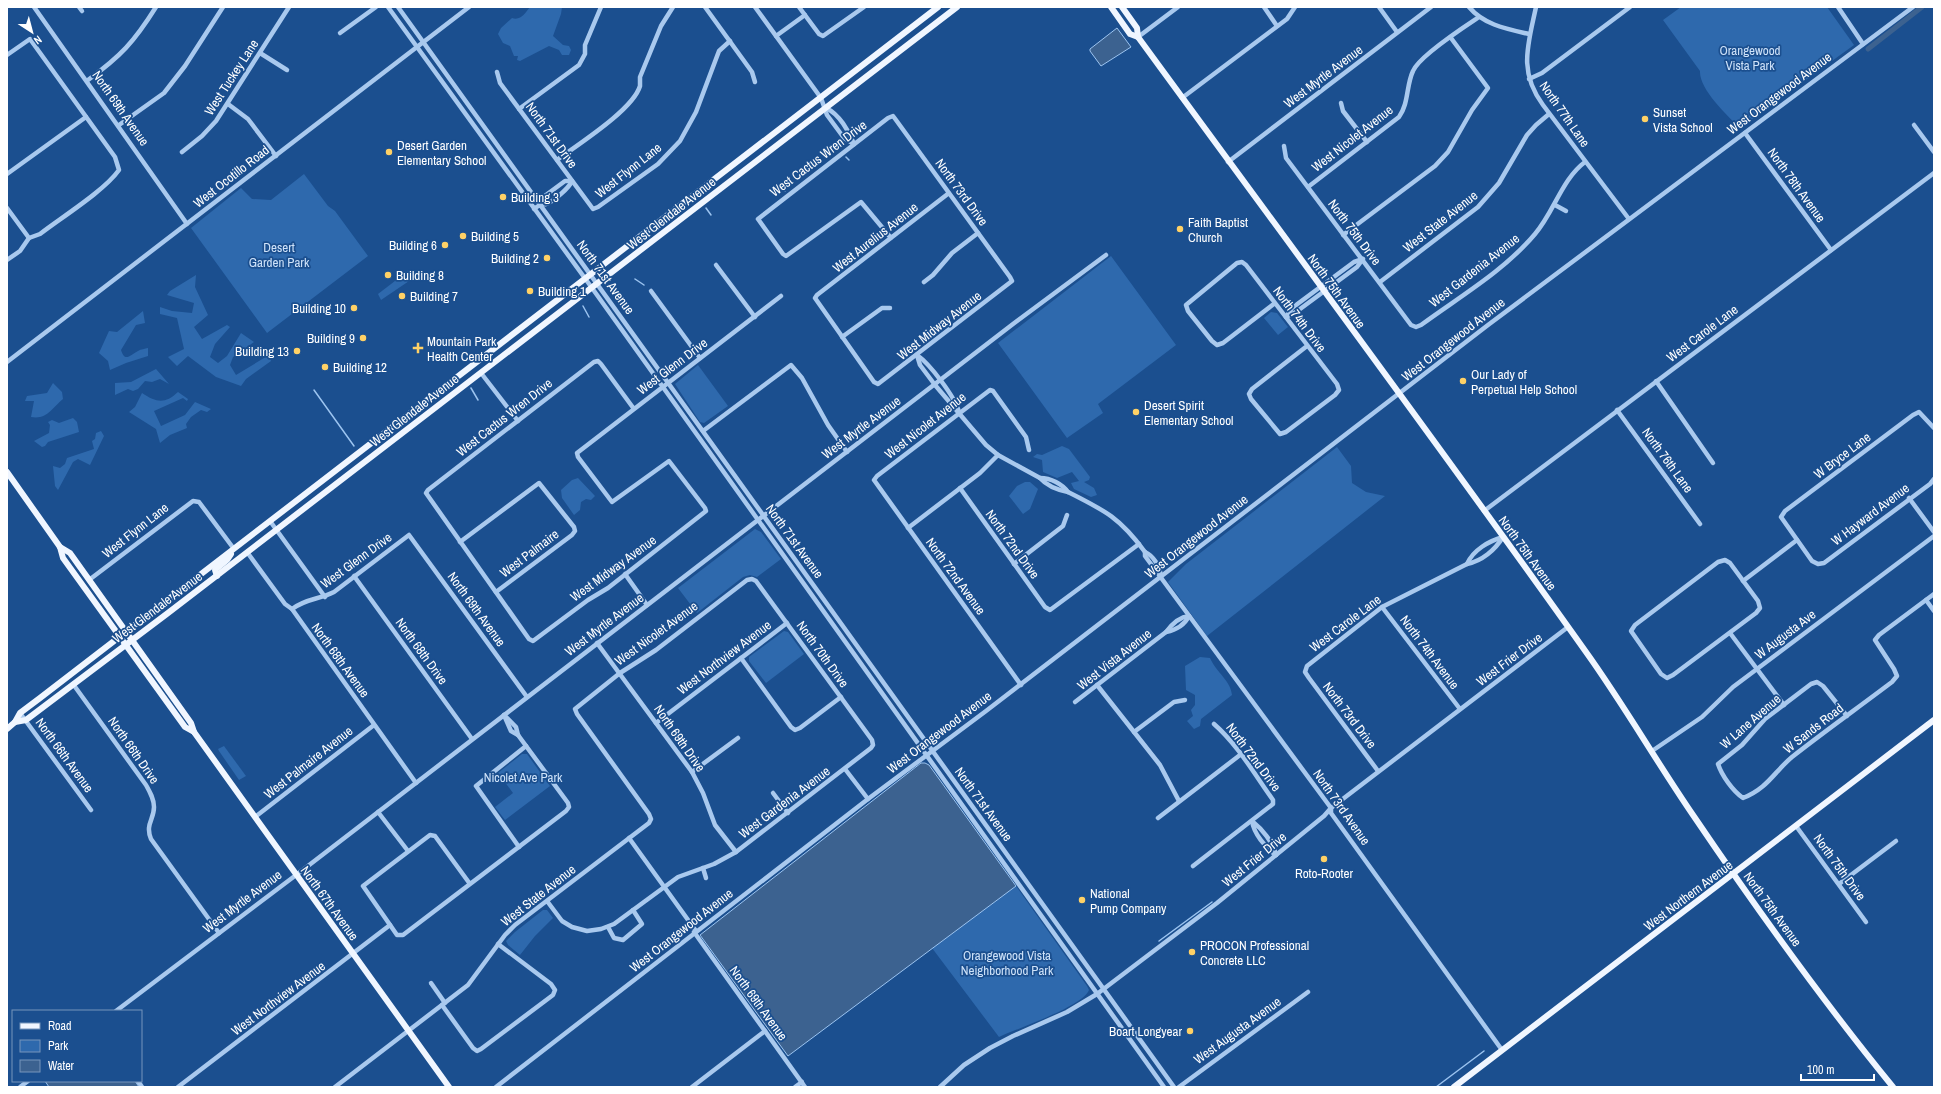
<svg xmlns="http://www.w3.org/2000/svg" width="1941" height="1094" font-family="'Archivo Narrow',sans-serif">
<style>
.green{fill:#2e69ad}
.water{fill:#3c6290;stroke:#9cc4f0}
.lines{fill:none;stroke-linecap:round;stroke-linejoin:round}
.stream{stroke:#9cc4f0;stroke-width:1.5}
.canal{stroke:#3c6290;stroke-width:5}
.minor{stroke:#a9c9ee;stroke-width:4.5}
.major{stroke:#f0f6ff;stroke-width:6}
.poi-dot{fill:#ffd166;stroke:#1b4f8f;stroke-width:1.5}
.labels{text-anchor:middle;stroke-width:3.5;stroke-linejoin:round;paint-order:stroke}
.park-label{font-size:13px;fill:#cfe3fa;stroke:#1b4f8f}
.street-label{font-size:13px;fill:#fff;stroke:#1b4f8f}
.poi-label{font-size:13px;fill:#fff;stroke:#1b4f8f;text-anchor:start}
</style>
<rect width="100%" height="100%" fill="#1b4f8f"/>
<!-- green -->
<g class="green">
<path d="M530 7H562L561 14 553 36 563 45 569 46 571 50 569 55H562L559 50 549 46 520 61 517 60 518 56H514L510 46 503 43 498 34 501 28 512 18C521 21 525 13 530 7Z"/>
<path d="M1681 7H1827L1854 45 1740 128C1727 115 1699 89 1700 71L1663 20Z"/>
<path d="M304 174 328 206 335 211 368 256 267 333 191 228 241 188 252 199 271 200Z"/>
<path d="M1111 256 1176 345 1098 404 1103 413 1067 438 998 343Z"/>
<path d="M408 271 412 274V279L381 300 378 294Z"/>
<path d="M196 275 195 287 208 315 194 327 202 339 227 325 230 327 215 344 210 357 218 363 227 356 241 333 254 342 233 357 230 365 236 375 269 355 271 361 246 379 241 386 216 377 188 356 177 366 168 357 184 349 177 318 160 314V307L172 311 192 313 194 303 167 295 170 291Z"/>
<path d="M143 311 145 323 136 325 121 350C125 363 130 355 138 351 141 349 145 349 148 348V356L126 363 110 370 108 361 99 353 109 331 117 332Z"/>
<path d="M1271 312 1277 313 1288 327 1278 335 1264 318Z"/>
<path d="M698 365 728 406 704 423 700 422 675 384Z"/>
<path d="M156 369 169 384 160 379 152 382 145 381 138 389 133 391 128 389 115 395V383L131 382Z"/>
<path d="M53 383 62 392 63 399C52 408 47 420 31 417L34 401H25L27 396 47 393Z"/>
<path d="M178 392 188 399 187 401 183 398 154 411 161 426 185 415 195 402 211 409 207 412 201 410 191 417 186 424 187 428 170 435 160 443 156 429 129 412 135 407 142 393C157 403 165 404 178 392Z"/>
<path d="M73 418 77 422 79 432 48 442 45 446 42 447 34 441 49 433 50 425 48 422 52 420 59 423Z"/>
<path d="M101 431 104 436 90 465 78 459 73 462 58 490 55 486 53 466 60 468 65 464 67 458 94 449 92 441 95 439 96 433Z"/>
<path d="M1062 446 1069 449 1090 477 1089 480 1084 482 1094 488 1097 495 1091 497 1074 489 1071 483 1079 481 1072 472 1057 478 1043 472 1042 460 1033 457 1037 454 1042 455Z"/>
<path d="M1337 447 1351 466 1352 483 1366 492 1385 496 1207 636 1168 582 1186 564Z"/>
<path d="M578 478 595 496 591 500 586 499 581 502 580 510 574 515 562 498 561 490 572 480Z"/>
<path d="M1025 482H1030L1038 489 1030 509 1023 514 1009 496 1017 486Z"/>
<path d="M755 529 761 532 781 559 757 577 750 575 743 577 697 613 678 588Z"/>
<path d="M784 631 788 632 804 654 766 683 749 661V657Z"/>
<path d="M1200 657 1210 658C1216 672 1231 681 1232 695L1201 719 1200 726 1194 729 1187 721 1193 716 1191 710 1195 705V695L1186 690 1185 666Z"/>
<path d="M224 746 246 776 239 780 219 751 218 749Z"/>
<path d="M522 754H527L550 786 505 820 495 807 513 793 498 773Z"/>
<path d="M1016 886 1087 986 1089 990C1082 1007 1018 1028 999 1037L932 948Z"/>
<path d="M543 910H547L553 918 535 936 520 955 508 945 506 941 515 932Z"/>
</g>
<!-- water -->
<g class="water">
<path d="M1117 28 1131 47 1101 66 1090 51V49Z"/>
<path d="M921 763H925L929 765 1016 886 788 1056 700 935Z"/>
<path d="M45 1081H135L139 1087H49Z"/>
</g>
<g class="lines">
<!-- stream -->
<g class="stream">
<path d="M846 157 849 160"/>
<path d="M781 186 785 191"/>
<path d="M706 208 711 215"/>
<path d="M635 279 644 285"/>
<path d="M583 306 589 317"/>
<path d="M471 388 478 400"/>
<path d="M314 390 354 446"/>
<path d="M1159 941 1212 902"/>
<path d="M1436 1087 1484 1051"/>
</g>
<!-- canal -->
<path class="canal" d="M1868 49 1922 7"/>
<!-- minor -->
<g class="minor">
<path d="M34 7 187 224"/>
<path d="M79 7 82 11"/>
<path d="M388 7 592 288 1164 1087"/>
<path d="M398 7 1174 1087"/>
<path d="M705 7 752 72 755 82"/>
<path d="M755 7 821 98 827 115 844 138 854 144"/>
<path d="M799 7 819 34 823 36 864 7"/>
<path d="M1264 7 1277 26"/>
<path d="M1379 7 1397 32"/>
<path d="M1469 7C1484 25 1507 29 1529 34"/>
<path d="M1536 7C1528 45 1518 71 1543 105L1629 219"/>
<path d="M1838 7 1863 44"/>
<path d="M340 33 376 7"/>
<path d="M776 36 805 15"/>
<path d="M1138 37 1178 7"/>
<path d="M260 53 287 70"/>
<path d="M7 55 30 39 115 157 119 170C104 191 62 217 40 234L29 238 7 208"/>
<path d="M497 72 500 83 593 209 598 207 658 164 680 141 696 112 719 51 730 41"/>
<path d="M1529 79 1542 73 1630 7"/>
<path d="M88 80C121 56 134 42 156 7"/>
<path d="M1182 98 1287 19 1295 7"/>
<path d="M1341 103 1343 111 1367 142"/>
<path d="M228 104 248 119 276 156"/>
<path d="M826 108C839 114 849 131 854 144"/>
<path d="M519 109 579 65 585 54V45L601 7"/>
<path d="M119 125 164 93 185 66 223 7"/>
<path d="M1914 125 1934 152"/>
<path d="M1745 133 1831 250"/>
<path d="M1284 146 1286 158 1411 325 1416 327 1421 325C1459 297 1504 271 1535 234 1554 212 1562 179 1585 162"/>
<path d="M182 152 202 136 216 121 289 7"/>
<path d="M557 160C577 145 633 110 640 86 640 84 640 80 640 77L661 26 673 7"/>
<path d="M1228 162 1431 7"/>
<path d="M7 174 86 117"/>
<path d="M1308 187 1399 117C1409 103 1406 86 1413 71 1419 56 1464 27 1479 17"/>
<path d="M541 204 542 198 565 181H572"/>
<path d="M1555 205 1566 211"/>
<path d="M534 209C538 205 541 205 546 204 553 202 569 188 572 181"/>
<path d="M1343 235 1435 166 1448 152 1472 110 1488 88 1451 38"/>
<path d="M891 238 861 202 786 256 783 254 758 219 888 118 893 116 896 120 1010 277 1012 281 878 384 874 382 815 298 817 295 949 193"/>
<path d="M7 260 20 251 29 238"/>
<path d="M716 265 755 317"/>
<path d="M924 282 933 275 952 253 978 233"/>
<path d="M1380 282 1478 207 1499 183 1527 135 1536 125 1549 114"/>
<path d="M651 291 700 358"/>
<path d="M1275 303 1223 343 1217 345 1212 341 1188 311 1186 305 1237 263 1242 262 1246 265 1337 384 1339 390 1335 395 1286 432 1280 434 1251 399 1249 394 1252 389 1307 346"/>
<path d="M1286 317 1292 308 1354 262 1363 259"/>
<path d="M1286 317 1296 312 1357 267 1363 259"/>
<path d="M842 337 882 308H890"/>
<path d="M917 355 920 365 935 385 986 445 998 455 1040 478C1047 486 1058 490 1068 492 1106 511 1120 518 1145 552 1154 556 1160 567 1161 577"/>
<path d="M917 355C930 364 955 397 959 412"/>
<path d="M7 362 469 7"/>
<path d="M481 373 518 421"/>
<path d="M1656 381 1713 463"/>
<path d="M634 409 601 364 598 361 594 362 428 490 426 493 529 639 533 641 588 600 608 588 706 511 705 508 669 461 612 502 578 457 577 453 781 296"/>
<path d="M1617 410 1700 524"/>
<path d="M1934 428 1919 412 1913 415 1785 511 1781 517 1812 561 1818 564 1824 563 1930 484 1934 479"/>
<path d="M703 431 791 365 802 378 828 425 847 452"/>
<path d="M1040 478C1051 478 1062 484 1068 492"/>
<path d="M960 488 1045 607 1050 610 1139 544"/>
<path d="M1909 498 1934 532"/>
<path d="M1484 511 1934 173"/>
<path d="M270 521 325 597"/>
<path d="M908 528 980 473 998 455"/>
<path d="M460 542 539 483 574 527 575 531 572 535 496 592"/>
<path d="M247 552 285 604 292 609 416 783"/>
<path d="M1145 552V556L1331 808V813L1502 1050"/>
<path d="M1725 560 1730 563 1758 601 1760 608 1756 613 1673 675 1667 678 1661 674 1631 631 1635 625 1718 562Z"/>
<path d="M1014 564 1063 526 1067 515"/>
<path d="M1467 564C1473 550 1489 541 1503 537"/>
<path d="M625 574 647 605"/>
<path d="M354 576 472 739"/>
<path d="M89 580 193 501 199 502 234 549"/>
<path d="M1743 581 1797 540"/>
<path d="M1926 600 1934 611"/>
<path d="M1382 607 1460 709"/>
<path d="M292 609C307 598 318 600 334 592L409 535 527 697"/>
<path d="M1166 632C1176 630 1184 626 1189 616"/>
<path d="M1730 633 1784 705"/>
<path d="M597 643 692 772 703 793 715 825 736 852"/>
<path d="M741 658 791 727 795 730 800 728 841 697"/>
<path d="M73 684 146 785C150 792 154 799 154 807 154 820 145 824 151 839L219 933"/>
<path d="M1021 685 874 480 877 476 990 390 993 391 1026 437 1029 450"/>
<path d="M1097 685 1160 765 1179 801"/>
<path d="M1075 702 1166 632C1172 624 1179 617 1189 616"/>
<path d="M20 713 91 810"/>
<path d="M504 715 511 731 518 735"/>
<path d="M1847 716 1823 686 1817 682 1811 684 1765 719 1742 745 1718 764C1722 776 1733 791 1743 798 1768 788 1774 772 1792 757 1825 731 1859 707 1892 682L1897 676 1894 669 1875 640 1879 635 1934 594"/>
<path d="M656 723 787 623"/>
<path d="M1134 732 1174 702 1185 700"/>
<path d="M1652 751 1702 717 1733 687 1934 536"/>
<path d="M845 769 868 799"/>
<path d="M1378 771 1309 678 1305 672 1307 666 1382 607 1467 564C1482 561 1495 550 1503 537"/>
<path d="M692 772 738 738"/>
<path d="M773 793 788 813"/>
<path d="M378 812 408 851"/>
<path d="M255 817 374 725"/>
<path d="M1158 818 1240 755"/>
<path d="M1252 821C1262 829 1273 842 1276 855"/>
<path d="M1252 821C1254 834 1265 847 1276 855"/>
<path d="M1796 826 1866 922"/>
<path d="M629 838 696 931"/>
<path d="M519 847 476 786 526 746"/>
<path d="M1193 866 1273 804V800C1255 775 1238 745 1214 724"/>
<path d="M703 868 706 878"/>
<path d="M470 884 435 836 430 835 363 886 397 935H403L566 811 569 807 568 803 518 735 516 727 504 715"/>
<path d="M1839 884 1896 841"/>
<path d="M608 927 614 938 623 940 642 924 633 910"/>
<path d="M694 932 805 1087"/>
<path d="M431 983 445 1003"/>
<path d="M442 1005 473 1048 477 1051 481 1049 553 995 555 990 551 984 498 944"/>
<path d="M116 1011 304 869 1013 324 1106 255"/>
<path d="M138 1081 142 1087"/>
<path d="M20 1087 28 1081"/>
<path d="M178 1087 390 925"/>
<path d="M335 1087 468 985 505 935 515 925 649 823 651 819 649 814 577 714 575 709 620 673 656 650 747 580 752 579 756 581 872 740 873 745 871 748 736 852 714 864 678 877 614 924 601 929 587 931 572 927 562 921 547 901"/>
<path d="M496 1087 868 799 986 711 1488 325 1913 7"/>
<path d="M692 1087 765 1031"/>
<path d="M795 1087 802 1082"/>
<path d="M940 1087 964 1065 990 1048 1013 1036 1067 1012 1097 994 1217 903 1324 816 1331 808 1568 627"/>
<path d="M1179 1087 1308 992"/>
</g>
<!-- major -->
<g class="major">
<path d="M1111 7 1130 34 1138 37"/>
<path d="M1122 7 1137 28 1138 37C1287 241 1439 445 1586 652 1624 705 1656 761 1693 815 1756 908 1822 1000 1893 1087"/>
<path d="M7 472 60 547 63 558 185 727 194 732 449 1087"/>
<path d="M60 547 70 553 191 723 194 732"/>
<path d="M217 576 215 570 227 560 231 554"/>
<path d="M15 722 20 713 40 698 938 7"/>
<path d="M7 729 15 722 26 720 168 613 957 7"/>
<path d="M1454 1087 1934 720"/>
</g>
</g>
<!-- markers -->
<g class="poi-dot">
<circle cx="1645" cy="119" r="4"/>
<circle cx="389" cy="152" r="4"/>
<circle cx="503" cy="197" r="4"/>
<circle cx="1180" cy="229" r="4"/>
<circle cx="463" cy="236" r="4"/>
<circle cx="445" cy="245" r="4"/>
<circle cx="547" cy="258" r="4"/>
<circle cx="388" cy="275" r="4"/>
<circle cx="530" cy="291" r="4"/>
<circle cx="402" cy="296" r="4"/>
<circle cx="354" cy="308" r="4"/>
<circle cx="363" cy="338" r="4"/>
<path d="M416 342h4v4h4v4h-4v4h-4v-4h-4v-4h4z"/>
<circle cx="297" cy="351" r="4"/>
<circle cx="325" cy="367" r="4"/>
<circle cx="1463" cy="381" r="4"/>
<circle cx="1136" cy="412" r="4"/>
<circle cx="1324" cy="859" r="4"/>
<circle cx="1082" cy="900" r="4"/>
<circle cx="1192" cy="952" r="4"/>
<circle cx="1190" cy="1031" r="4"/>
</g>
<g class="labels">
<!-- park labels -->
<g class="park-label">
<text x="1750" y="55">Orangewood<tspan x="1750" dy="15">Vista Park</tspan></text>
<text x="279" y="252">Desert<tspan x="279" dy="15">Garden Park</tspan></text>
<text x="523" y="782">Nicolet Ave Park</text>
<text x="1007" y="960">Orangewood Vista<tspan x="1007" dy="15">Neighborhood Park</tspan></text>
</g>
<!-- street labels -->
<g class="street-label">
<text transform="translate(1323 76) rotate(-37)" y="5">West Myrtle Avenue</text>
<text transform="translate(231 77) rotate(-57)" y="5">West Tuckey Lane</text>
<text transform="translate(1779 93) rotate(-37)" y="5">West Orangewood Avenue</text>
<text transform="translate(121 108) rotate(55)" y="5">North 69th Avenue</text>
<text transform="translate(1565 114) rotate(55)" y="5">North 77th Lane</text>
<text transform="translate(552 135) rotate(54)" y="5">North 71st Drive</text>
<text transform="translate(1352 138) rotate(-38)" y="5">West Nicolet Avenue</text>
<text transform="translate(818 158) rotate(-37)" y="5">West Cactus Wren Drive</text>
<text transform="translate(628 170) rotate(-38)" y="5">West Flynn Lane</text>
<text transform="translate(231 176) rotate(-38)" y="5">West Ocotillo Road</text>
<text transform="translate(1797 185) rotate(54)" y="5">North 78th Avenue</text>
<text transform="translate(962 192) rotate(54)" y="5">North 73rd Drive</text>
<text transform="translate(671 213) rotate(-38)" y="5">West Glendale Avenue</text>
<text transform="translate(1440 221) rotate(-38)" y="5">West State Avenue</text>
<text transform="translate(1355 232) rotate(53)" y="5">North 75th Drive</text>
<text transform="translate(875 237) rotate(-38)" y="5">West Aurelius Avenue</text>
<text transform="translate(1474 270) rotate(-38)" y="5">West Gardenia Avenue</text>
<text transform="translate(606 277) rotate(54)" y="5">North 71st Avenue</text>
<text transform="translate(1337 291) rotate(54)" y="5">North 75th Avenue</text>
<text transform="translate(1300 319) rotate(53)" y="5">North 74th Drive</text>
<text transform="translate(939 325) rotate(-38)" y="5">West Midway Avenue</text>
<text transform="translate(1702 333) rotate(-37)" y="5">West Carole Lane</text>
<text transform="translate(1453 339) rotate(-38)" y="5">West Orangewood Avenue</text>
<text transform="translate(672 366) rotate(-37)" y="5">West Glenn Drive</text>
<text transform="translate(414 410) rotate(-38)" y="5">West Glendale Avenue</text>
<text transform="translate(504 417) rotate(-38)" y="5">West Cactus Wren Drive</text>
<text transform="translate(925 425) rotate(-38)" y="5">West Nicolet Avenue</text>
<text transform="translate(861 427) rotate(-37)" y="5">West Myrtle Avenue</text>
<text transform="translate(1842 455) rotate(-37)" y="5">W Bryce Lane</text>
<text transform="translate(1668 460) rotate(54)" y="5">North 76th Lane</text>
<text transform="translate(1870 514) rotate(-37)" y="5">W Hayward Avenue</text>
<text transform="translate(135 530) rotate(-38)" y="5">West Flynn Lane</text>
<text transform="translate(1196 536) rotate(-38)" y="5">West Orangewood Avenue</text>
<text transform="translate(795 541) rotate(54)" y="5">North 71st Avenue</text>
<text transform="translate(1013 544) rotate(54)" y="5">North 72nd Drive</text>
<text transform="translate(529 553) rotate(-37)" y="5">West Palmaire</text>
<text transform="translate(1528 553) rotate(54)" y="5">North 75th Avenue</text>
<text transform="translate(356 560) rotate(-36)" y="5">West Glenn Drive</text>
<text transform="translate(613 568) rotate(-36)" y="5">West Midway Avenue</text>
<text transform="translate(956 576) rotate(54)" y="5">North 72nd Avenue</text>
<text transform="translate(157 607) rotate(-37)" y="5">West Glendale Avenue</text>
<text transform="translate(477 609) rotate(54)" y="5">North 69th Avenue</text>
<text transform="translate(1345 623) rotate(-37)" y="5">West Carole Lane</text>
<text transform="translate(604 624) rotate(-37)" y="5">West Myrtle Avenue</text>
<text transform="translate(656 633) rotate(-36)" y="5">West Nicolet Avenue</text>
<text transform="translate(1785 634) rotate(-37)" y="5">W Augusta Ave</text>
<text transform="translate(422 651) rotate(54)" y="5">North 68th Drive</text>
<text transform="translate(1430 652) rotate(53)" y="5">North 74th Avenue</text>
<text transform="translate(823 654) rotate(54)" y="5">North 70th Drive</text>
<text transform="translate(724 657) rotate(-37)" y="5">West Northview Avenue</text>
<text transform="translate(1114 659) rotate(-38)" y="5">West Vista Avenue</text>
<text transform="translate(1509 659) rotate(-37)" y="5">West Frier Drive</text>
<text transform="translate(341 660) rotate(54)" y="5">North 68th Avenue</text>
<text transform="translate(1350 715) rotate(53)" y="5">North 73rd Drive</text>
<text transform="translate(1750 721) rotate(-41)" y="5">W Lane Avenue</text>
<text transform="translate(1813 728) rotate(-38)" y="5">W Sands Road</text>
<text transform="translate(939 732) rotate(-37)" y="5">West Orangewood Avenue</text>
<text transform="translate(680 738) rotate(55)" y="5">North 69th Drive</text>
<text transform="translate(134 750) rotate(55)" y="5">North 66th Drive</text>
<text transform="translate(65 755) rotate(54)" y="5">North 66th Avenue</text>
<text transform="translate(1254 757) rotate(53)" y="5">North 72nd Drive</text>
<text transform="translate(308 762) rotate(-38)" y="5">West Palmaire Avenue</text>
<text transform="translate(784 802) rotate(-37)" y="5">West Gardenia Avenue</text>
<text transform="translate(984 804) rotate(54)" y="5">North 71st Avenue</text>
<text transform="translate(1342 807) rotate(55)" y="5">North 73rd Avenue</text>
<text transform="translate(1254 859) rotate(-39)" y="5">West Frier Drive</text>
<text transform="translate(1840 867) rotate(54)" y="5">North 75th Drive</text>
<text transform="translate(538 895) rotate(-38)" y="5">West State Avenue</text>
<text transform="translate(1688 895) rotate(-37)" y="5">West Northern Avenue</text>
<text transform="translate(242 901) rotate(-37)" y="5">West Myrtle Avenue</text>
<text transform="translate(330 903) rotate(54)" y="5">North 67th Avenue</text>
<text transform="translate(1773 909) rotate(54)" y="5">North 75th Avenue</text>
<text transform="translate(681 930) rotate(-38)" y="5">West Orangewood Avenue</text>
<text transform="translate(278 998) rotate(-37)" y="5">West Northview Avenue</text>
<text transform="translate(759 1003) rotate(54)" y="5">North 69th Avenue</text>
<text transform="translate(1237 1030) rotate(-36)" y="5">West Augusta Avenue</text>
</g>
<!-- poi labels -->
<g class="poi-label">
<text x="1653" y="117">Sunset<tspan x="1653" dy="15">Vista School</tspan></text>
<text x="397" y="150">Desert Garden<tspan x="397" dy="15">Elementary School</tspan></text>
<text x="511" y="202">Building 3</text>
<text x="1188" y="227">Faith Baptist<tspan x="1188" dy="15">Church</tspan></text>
<text x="471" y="241">Building 5</text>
<text x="437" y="250" text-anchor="end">Building 6</text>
<text x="539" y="263" text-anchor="end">Building 2</text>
<text x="396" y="280">Building 8</text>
<text x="538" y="296">Building 1</text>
<text x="410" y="301">Building 7</text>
<text x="346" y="313" text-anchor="end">Building 10</text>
<text x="355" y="343" text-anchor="end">Building 9</text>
<text x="427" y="346">Mountain Park<tspan x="427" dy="15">Health Center</tspan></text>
<text x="289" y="356" text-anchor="end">Building 13</text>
<text x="333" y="372">Building 12</text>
<text x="1471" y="379">Our Lady of<tspan x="1471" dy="15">Perpetual Help School</tspan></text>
<text x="1144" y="410">Desert Spirit<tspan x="1144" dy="15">Elementary School</tspan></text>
<text x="1324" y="878" text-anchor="middle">Roto-Rooter</text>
<text x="1090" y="898">National<tspan x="1090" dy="15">Pump Company</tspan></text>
<text x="1200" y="950">PROCON Professional<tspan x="1200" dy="15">Concrete LLC</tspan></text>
<text x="1182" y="1036" text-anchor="end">Boart Longyear</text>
</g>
</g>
<!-- border -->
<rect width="1941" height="1094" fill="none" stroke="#ffffff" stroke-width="16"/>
<!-- legend -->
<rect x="12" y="1010" width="130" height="72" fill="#1b4f8f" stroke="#7695bc"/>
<rect x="20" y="1023" width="20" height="6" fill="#f0f6ff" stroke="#7695bc"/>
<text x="48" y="1030" font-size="12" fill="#ffffff">Road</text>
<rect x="20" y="1040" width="20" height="12" fill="#2e69ad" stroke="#7695bc"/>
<text x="48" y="1050" font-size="12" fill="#ffffff">Park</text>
<rect x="20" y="1060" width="20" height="12" fill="#3c6290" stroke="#7695bc"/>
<text x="48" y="1070" font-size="12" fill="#ffffff">Water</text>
<!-- north arrow -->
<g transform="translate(32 32) rotate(144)" stroke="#1b4f8f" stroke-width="3" paint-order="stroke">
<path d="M0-3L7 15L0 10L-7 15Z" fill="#ffffff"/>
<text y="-6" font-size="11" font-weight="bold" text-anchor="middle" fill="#ffffff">N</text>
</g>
<!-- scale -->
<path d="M1801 1074v6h73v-6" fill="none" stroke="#ffffff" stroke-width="2"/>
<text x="1807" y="1074" font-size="12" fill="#ffffff" stroke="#1b4f8f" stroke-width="3" paint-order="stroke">100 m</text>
</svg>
